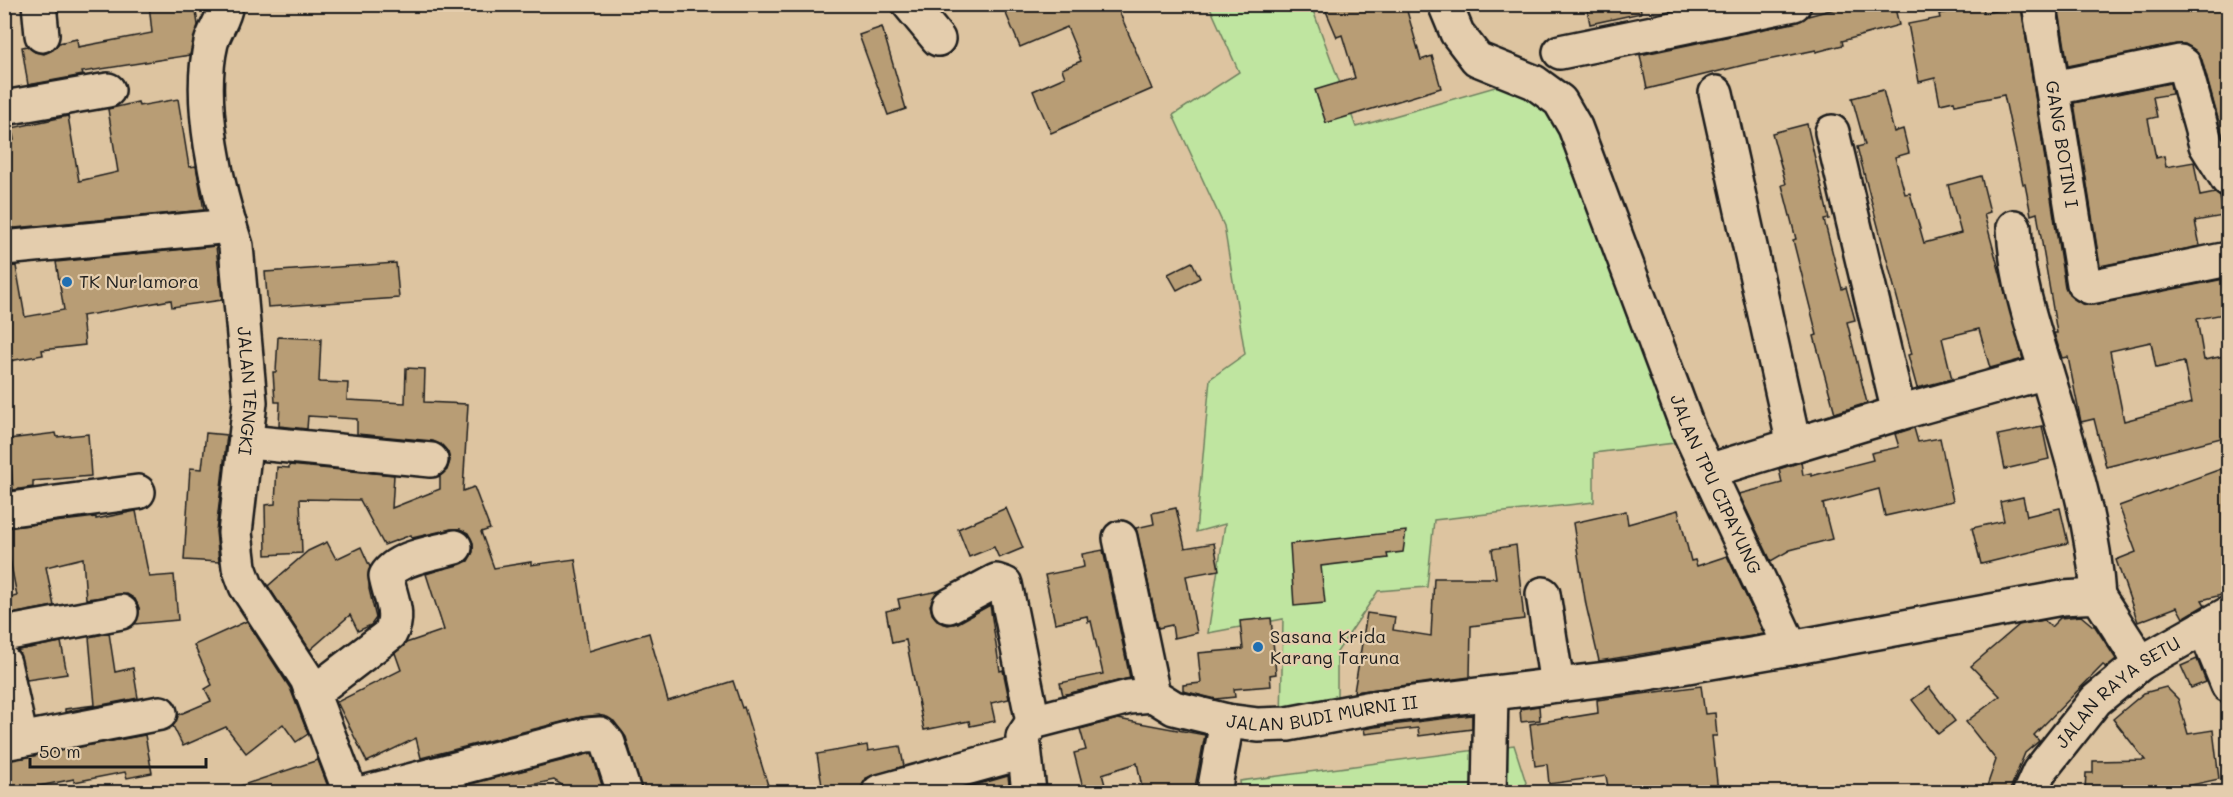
<svg xmlns="http://www.w3.org/2000/svg" width="2233" height="797" font-family="Mali,sans-serif">
<style>
.green{fill:#bfe5a0;stroke:#6e805e;stroke-width:1.5}
.building{fill:#b89d75;stroke:#1c1c1c;stroke-width:1.5;fill-rule:evenodd}
.lines{fill:none;stroke-linecap:round;stroke-linejoin:round}
.minor-casing{stroke:#1c1c1c;stroke-width:38}
.minor{stroke:#e4cdad;stroke-width:33}
.poi-dot{fill:#1f6fb2;stroke:#e4cdad;stroke-width:2}
.labels{text-anchor:middle;stroke-width:4.5;stroke-linejoin:round;paint-order:stroke}
.street-label{font-size:18px;fill:#1c1c1c;stroke:#e4cdad}
.poi-label{font-size:18px;fill:#1c1c1c;stroke:#e4cdad;text-anchor:start}
</style>
<rect width="100%" height="100%" fill="#ddc4a0"/>
<filter id="ink" filterUnits="userSpaceOnUse"><feTurbulence type="fractalNoise" baseFrequency=".0167" numOctaves="2"/><feDisplacementMap in="SourceGraphic" scale="12" xChannelSelector="R" yChannelSelector="G"/><feConvolveMatrix kernelMatrix="1 2 1 2 8 2 1 2 1" color-interpolation-filters="sRGB"/></filter>
<g filter="url(#ink)">
<!-- green -->
<g class="green">
<path d="M1209 5H1311L1356 127 1502 85 1530 96 1552 111 1614 275 1674 443 1594 453V502L1434 520 1427 587 1378 591 1337 652V715L1281 722 1283 619 1208 633 1225 524 1196 532 1210 379 1245 354 1224 226 1173 115 1239 72Z"/>
<path d="M1514 745 1529 792H1241L1240 781Z"/>
</g>
<!-- building -->
<g class="building">
<path d="M149 4H195L198 25 190 55 82 72 83 75 28 85 22 47 27 46 35 52 44 54 53 50 59 43 77 39 78 47 152 33Z"/>
<path d="M1002 4H1116L1152 89 1051 133 1033 91 1065 77 1062 69 1081 61 1067 27 1020 47Z"/>
<path d="M1323 4H1405L1421 60 1432 56 1441 88 1326 123 1315 90 1355 78 1342 35 1337 37Z"/>
<path d="M1586 4H1640L1641 13 1590 24Z"/>
<path d="M1853 4H1894L1899 25 1842 41 1843 45 1816 52V50L1748 64 1647 89 1640 55 1798 22 1808 16Z"/>
<path d="M2058 4 2229 5V146L2223 137 2202 60 2195 50 2185 44H2176L2068 66Z"/>
<path d="M1983 5 1984 13 2021 6 2065 287 2069 295 2082 304 2094 305 2229 278V313L2197 319 2204 360 2229 355V436L2106 467 2094 419 2081 422 2068 357 2062 358 2054 333H2057L2037 213 2031 215 2025 184H2023L2004 95 1955 105 1954 101 1940 104 1935 78 1919 82 1908 24 1940 18 1939 14ZM2151 342 2156 368 2184 362 2192 403 2124 421 2110 351Z"/>
<path d="M882 27 906 109 888 115 859 35Z"/>
<path d="M2170 83 2172 94 2153 97 2157 117 2148 119 2156 158 2164 156 2166 167 2194 162 2200 196 2215 193 2220 197 2223 216 2195 221 2200 246 2100 266 2074 103Z"/>
<path d="M1883 90 1894 132 1903 129 1909 153 1895 157 1905 194 1910 193 1924 243 1961 233 1948 185 1981 176 1990 212 1984 214 2023 359 1990 368 1979 329 1942 338 1952 379 1917 388 1908 355 1912 354 1857 147 1865 145 1852 98Z"/>
<path d="M178 99 189 167 196 166 204 210 4 229V141L14 140 12 128 68 116 79 181 118 172 108 109 138 102 139 106Z"/>
<path d="M1807 124 1829 219 1824 220 1842 289 1846 287 1855 320 1847 322 1867 403 1835 413 1814 336 1817 335 1793 240 1796 239 1782 185 1786 184 1772 133Z"/>
<path d="M216 246 222 300 172 307 171 300 82 316 85 345 42 350 43 355 4 362V267L16 266 25 317 64 310 56 262Z"/>
<path d="M1192 262 1200 278 1177 290 1168 274Z"/>
<path d="M396 263 399 298 268 307 265 272Z"/>
<path d="M278 337 321 339 319 382 348 383 347 400 405 403 406 368 425 369 424 402 468 404 463 491 474 487 490 529 481 532 494 568 531 562V565L575 559 589 651 649 633 668 701 733 681 742 708 744 707 770 792H642L626 737 614 721 599 715 581 717 421 758 416 738 367 762 337 702 401 670 395 653 406 643 444 630 426 574 468 561 473 552V543L468 533 460 529H451L412 538 411 535 384 545 360 500 300 499 302 553 266 555 265 505 275 504 277 467 289 468V465L394 475 392 508 440 489V476L447 470 450 461 448 452 442 445 433 441 357 434V419L308 416 307 429 279 426 280 402H275L273 372H276Z"/>
<path d="M2042 426 2049 459 2005 469 1998 435Z"/>
<path d="M1914 428 1918 442 1940 438 1953 501 1885 516 1879 489 1823 504 1832 539 1790 550 1771 561 1739 494 1782 483 1779 469 1801 462 1803 475 1811 473V476L1873 460 1871 453 1899 447 1895 434Z"/>
<path d="M56 433 57 437 88 434 91 476 33 481V487L13 490 9 439Z"/>
<path d="M206 433 227 435 216 531 219 562 184 560 190 468 202 469Z"/>
<path d="M2229 466V593L2202 600 2205 605 2183 618 2177 607 2138 622 2116 560 2136 552 2119 506Z"/>
<path d="M2023 497 2027 516 2060 508 2068 543 1981 564 1972 528 2004 521 2000 502Z"/>
<path d="M1006 508 1023 548 999 558 994 547 969 557 958 529Z"/>
<path d="M1176 508 1185 548 1214 543 1219 570 1186 576 1197 633 1174 638 1172 625 1158 628 1136 528 1154 524 1152 513Z"/>
<path d="M1678 510 1691 561 1695 560 1697 566 1727 556 1764 634 1599 661 1586 605 1573 523 1626 511 1628 524Z"/>
<path d="M136 511 149 577 174 575 178 620 135 624 139 608 135 599 127 594 86 599 83 558 46 567 54 606 6 615 4 599 17 596 4 528 96 517V519Z"/>
<path d="M1406 531 1403 552 1387 554 1388 558 1321 566 1325 603 1294 606 1290 544Z"/>
<path d="M327 542 336 559 361 547 370 567 369 589 376 618 371 625 358 631 350 615 310 650 268 586 308 551Z"/>
<path d="M1516 545 1524 619 1471 626 1470 677 1354 692 1367 613 1395 617 1393 630 1431 636 1434 578H1496L1492 549Z"/>
<path d="M1103 550 1130 678 1063 695 1060 683 1103 674 1091 621 1088 622 1087 616 1055 623 1045 575 1084 567 1082 554Z"/>
<path d="M938 591 930 605 932 614 939 622 948 625 958 623 990 605 1000 671 1003 670 1009 699 991 703 995 721 970 726 969 721 924 730 906 640 892 643 886 611 900 608 898 599Z"/>
<path d="M2081 616 2093 626 2094 625 2116 659 2106 667 2103 665 2034 735 2039 741 2025 753 2009 792H1985L1996 760 1966 722 2000 696 1971 666 2019 625 2044 620 2051 627 2060 618Z"/>
<path d="M1271 618 1276 674 1270 675 1271 686 1234 689 1235 697 1216 699 1183 691V685L1201 683 1198 653 1243 649 1240 621Z"/>
<path d="M247 621 290 688 308 734 296 742 283 724 246 753 226 727 183 746 173 726 178 715 211 701 205 689 212 685 194 645Z"/>
<path d="M109 633 115 672 133 668 138 698 65 712V709L95 705 89 637Z"/>
<path d="M61 642 67 674 27 680 18 650Z"/>
<path d="M2197 659 2206 682 2191 688 2181 666Z"/>
<path d="M1701 686 1705 714 1715 713 1717 736H1712L1718 792H1609L1606 776 1549 784 1547 764 1535 766 1530 724 1598 713 1597 700Z"/>
<path d="M1929 687 1955 721 1938 734 1912 700Z"/>
<path d="M2166 687 2178 699 2188 734 2213 730 2219 779 2173 789V792L2085 790 2086 773H2093V761L2145 760 2113 719 2144 693Z"/>
<path d="M1539 706 1540 720 1521 722 1520 709Z"/>
<path d="M1472 715V729L1419 736 1418 728 1365 734 1364 729 1375 727Z"/>
<path d="M1118 719 1205 735 1194 792H1143L1137 763 1102 774 1107 792H1084L1074 753 1086 750 1080 729Z"/>
<path d="M145 735 152 773 127 778 125 772 74 782V779L10 792 4 761Z"/>
<path d="M867 745 868 751 900 746 904 766 866 778 861 792H823L817 754Z"/>
<path d="M592 753 604 792H573L554 780 522 787 524 792H440Z"/>
<path d="M318 760 330 792H231V789Z"/>
<path d="M1008 776 1010 792H963L962 789Z"/>
</g>
<g class="lines">
<!-- minor casing -->
<g class="minor-casing">
<g id="minor">
<path d="M39 4 42 35"/>
<path id="s1" d="M226 4C224 19 215 29 211 43 197 101 217 190 236 246L250 402 235 533 239 567 246 586 307 679 350 792"/>
<path d="M909 4 938 39"/>
<path id="s2" d="M1445 4 1457 33 1477 59 1534 82 1560 101 1575 127 1688 429 1791 648 2062 598 2098 596 2141 663"/>
<path id="s3" d="M2039 4 2084 284 2090 287 2228 259"/>
<path d="M1560 52 1794 4"/>
<path d="M2054 88 2180 62 2184 65 2206 145 2228 180"/>
<path d="M1716 93 1794 445"/>
<path d="M4 108 108 90"/>
<path d="M1832 132 1899 413 2046 372"/>
<path d="M2014 227C2016 279 2032 325 2047 374 2069 447 2093 519 2098 596"/>
<path d="M4 248 230 226"/>
<path d="M247 442 431 460"/>
<path d="M1708 471 1899 413"/>
<path d="M4 510 138 492"/>
<path d="M1120 538 1153 695"/>
<path d="M1543 594 1557 685"/>
<path d="M949 606 996 581 1005 584 1033 722"/>
<path d="M2204 627 2228 685"/>
<path d="M4 634 121 612"/>
<path d="M4 663 21 740"/>
<path d="M313 693 390 634C401 615 390 597 386 576 397 557 435 553 455 547"/>
<path d="M4 743 160 713"/>
<path d="M367 792 586 735 600 734 608 743 624 792"/>
<path d="M879 792 1024 752"/>
<path id="s4" d="M1029 792 1023 737 1033 722 1129 697 1153 695 1174 708 1227 721 1258 725 1288 724 1372 708 1630 676 1791 648"/>
<path d="M1214 792 1227 721"/>
<path d="M1489 792 1491 694"/>
<path id="s5" d="M2030 792 2039 772 2096 700 2141 663 2228 614"/>
</g>
</g>
<!-- minor -->
<use href="#minor" class="minor"/>
</g>
</g>
<!-- markers -->
<g class="poi-dot">
<circle cx="67" cy="282" r="6"/>
<circle cx="1258" cy="647" r="6"/>
</g>
<g class="labels">
<!-- street labels -->
<g class="street-label">
<text dy="6" stroke="none"><textPath href="#s3" startOffset="142">GANG BOTIN I</textPath></text>
<text dy="6" stroke="none"><textPath href="#s1" startOffset="394">JALAN TENGKI</textPath></text>
<text dy="6" stroke="none"><textPath href="#s2" startOffset="572">JALAN TPU CIPAYUNG</textPath></text>
<text dy="6" stroke="none"><textPath href="#s5" startOffset="135">JALAN RAYA SETU</textPath></text>
<text dy="6" stroke="none"><textPath href="#s4" startOffset="372">JALAN BUDI MURNI II</textPath></text>
</g>
<!-- poi labels -->
<g class="poi-label">
<text x="79" y="288">TK Nurlamora</text>
<text x="1270" y="643">Sasana Krida<tspan x="1270" dy="21">Karang Taruna</tspan></text>
</g>
</g>
<!-- margin -->
<rect width="2233" height="797" fill="none" stroke="#e4cdad" stroke-width="24"/>
<rect x="12" y="12" width="2209" height="773" fill="none" stroke="#1c1c1c" stroke-width="2" filter="url(#ink)"/>
<!-- scale -->
<path d="M30 758v9h176v-9" fill="none" stroke="#1c1c1c" stroke-width="3"/>
<text x="39" y="758" font-size="18" fill="#1c1c1c" stroke="#e4cdad" stroke-width="4.5" paint-order="stroke">50 m</text>
</svg>
